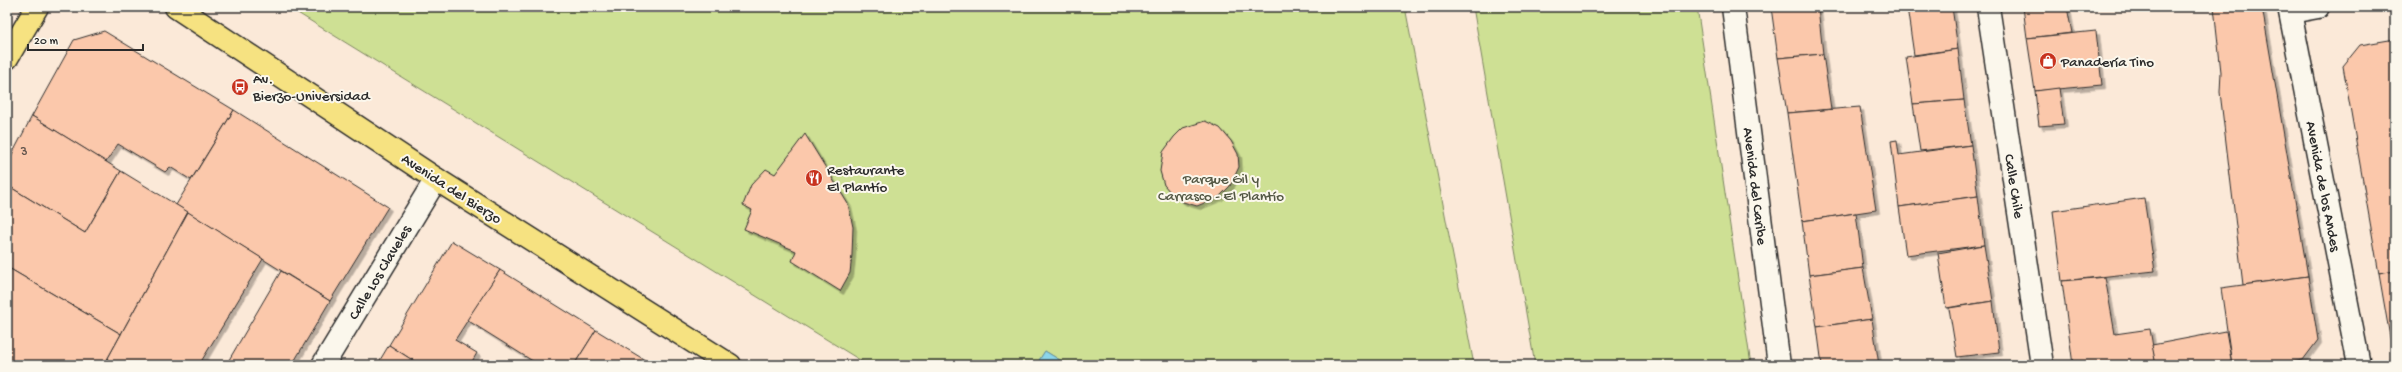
<svg xmlns="http://www.w3.org/2000/svg" width="2402" height="372" font-family="'Gochi Hand',sans-serif">
<style>
.green{fill:#cee094;stroke:#7c8660}
.water{fill:#8bd5eb;stroke:#65919e}
.building{fill:#fbc8ab;stroke:#2b2b2b;filter:url(#shadow)}
.lines{fill:none;stroke-linecap:round;stroke-linejoin:round}
.minor-casing{stroke:#2b2b2b;stroke-width:25}
.major-casing{stroke:#2b2b2b;stroke-width:25}
.minor{stroke:#fbf7ec;stroke-width:22}
.major{stroke:#f6e281;stroke-width:22}
.labels{text-anchor:middle;stroke-width:4;stroke-linejoin:round;paint-order:stroke}
.number-label{font-size:13px;fill:#5f524b}
.poi-label{font-size:15px;fill:#2b2b2b;stroke:#fbf7ec;text-anchor:start}
.park-label{font-size:15px;fill:#545845;stroke:#fbf7ec}
.street-label{font-size:15px;fill:#2b2b2b;stroke:#fbf7ec}
</style>
<defs>
<filter id="shadow"><feDropShadow dx="3.5" dy="3.5" stdDeviation="0" flood-color="#0004"/></filter>
</defs>
<rect width="100%" height="100%" fill="#fbe9d8"/>
<filter id="ink" filterUnits="userSpaceOnUse"><feTurbulence type="fractalNoise" baseFrequency=".025" numOctaves="2"/><feDisplacementMap in="SourceGraphic" scale="8" xChannelSelector="R" yChannelSelector="G"/><feConvolveMatrix kernelMatrix="1 2 1 2 8 2 1 2 1" color-interpolation-filters="sRGB"/></filter>
<g filter="url(#ink)">
<!-- green -->
<g class="green">
<path d="M288 7H1405L1474 365H1068L1045 351 1036 365H868Z"/>
<path d="M1473 7H1697L1751 365H1535Z"/>
</g>
<!-- water -->
<path class="water" d="M1045 351 1068 365H1036Z"/>
<!-- building -->
<g class="building">
<path d="M1771 7H1818L1823 54 1778 58Z"/>
<path d="M1907 7H1952L1958 49 1914 55Z"/>
<path d="M2023 7H2067L2072 33 2027 38Z"/>
<path d="M2214 7H2262L2308 276 2243 285 2220 92 2221 72Z"/>
<path d="M104 31 234 110 191 180 170 167 165 172 118 144 106 162 32 116 74 40Z"/>
<path d="M2096 31 2102 85 2035 91 2027 38Z"/>
<path d="M2395 39V271L2379 274 2343 66 2360 45Z"/>
<path d="M1958 49 1964 100 1913 104 1906 57Z"/>
<path d="M1823 54 1831 109 1787 113 1778 58Z"/>
<path d="M2059 88 2064 124 2039 126 2035 91Z"/>
<path d="M1964 100 1971 145 1920 151 1913 104Z"/>
<path d="M1860 107 1876 210 1802 221 1787 113Z"/>
<path d="M234 110 388 207 330 301 176 205Z"/>
<path d="M32 116 121 171 85 233 7 185V164Z"/>
<path d="M1205 121 1220 128 1231 141 1238 154 1239 167 1230 186 1219 197 1197 206 1183 202 1171 193 1164 185 1160 171 1163 152 1174 137 1183 128Z"/>
<path d="M805 134 848 204 853 227 852 255 850 273 840 291 792 261 796 251 744 229 752 210 743 205 751 185 766 169 775 174Z"/>
<path d="M1897 140 1899 155 1971 145 1978 196 1899 207 1891 141Z"/>
<path d="M121 171 188 212 121 334 7 267V185L85 233Z"/>
<path d="M1978 196 1984 245 1906 255 1899 207Z"/>
<path d="M2144 198 2155 271 2062 281 2053 211Z"/>
<path d="M188 212 263 259 199 365H104Z"/>
<path d="M1856 213 1863 268 1809 275 1802 221Z"/>
<path d="M452 241 500 270 455 340 477 353 470 365H420L389 345Z"/>
<path d="M1984 245 1993 301 1946 308 1938 253Z"/>
<path d="M7 267 121 334 104 365H7Z"/>
<path d="M1863 268 1872 319 1817 327 1809 275Z"/>
<path d="M500 270 596 330 574 365H539L467 320Z"/>
<path d="M281 271 330 301 292 365H226Z"/>
<path d="M2395 271V342L2391 343 2379 274Z"/>
<path d="M2308 276 2318 340 2303 360 2269 365H2232L2221 288Z"/>
<path d="M2105 277 2115 334 2150 329 2156 365H2073L2062 281Z"/>
<path d="M1993 301 1999 352 1957 357 1949 308Z"/>
<path d="M1872 319 1879 365H1822L1817 327Z"/>
<path d="M596 330 653 365H574Z"/>
<path d="M2226 331 2232 365H2156L2152 345Z"/>
<path d="M389 345 420 365H377Z"/>
<path d="M2001 361V365H1967Z"/>
</g>
<g class="lines">
<!-- minor casing -->
<g class="minor-casing">
<g id="minor">
<path d="M1733 7 1779 365"/>
<path d="M1988 7 2042 365"/>
<path d="M2289 7 2359 365"/>
<path d="M2291 12 2318 7"/>
<path d="M323 365 436 179"/>
</g>
</g>
<!-- major casing -->
<g class="major-casing">
<g id="major">
<path d="M176 7 436 179 730 365"/>
<path d="M7 58 37 7"/>
</g>
</g>
<!-- minor -->
<use href="#minor" class="minor"/>
<!-- major -->
<use href="#major" class="major"/>
</g>
</g>
<!-- icons -->
<defs>
<g id="shop-disc" transform="scale(0.9)"><circle r="9.5" fill="#c8321e" stroke="#fbf7ec"/><path d="M-5-2.5h2.3a2.7 3.5 0 0 1 5.4 0H5L5.5 6h-11ZM-1.5-2.5h3a1.5 2.3 0 0 0-3 0Z" fill="#fff"/></g>
<g id="bus-disc" transform="scale(0.9)"><circle r="9.5" fill="#c8321e" stroke="#fbf7ec"/><path d="M-5-6H5V4H4V6H2V4H-2V6H-4V4H-5ZM-3.5-4V0h7V-4ZM-3.5 1.2v1.5H-2V1.2ZM2 1.2v1.5H3.5V1.2Z" fill="#fff"/></g>
<g id="restaurant-disc" transform="scale(0.9)"><circle r="9.5" fill="#c8321e" stroke="#fbf7ec"/><path d="M-5-6h1v4h1v-4h1v4h1v-4h1v5L-1.5 .5V6h-2V.5L-5-1ZM5-6V6H3V1.5H1.5Q1.5-4 5-6Z" fill="#fff"/></g>
</defs>
<g fill-rule="evenodd">
<use href="#shop-disc" x="2048" y="61"/>
<use href="#bus-disc" x="240" y="87"/>
<use href="#restaurant-disc" x="814" y="178"/>
</g>
<g class="labels">
<!-- number labels -->
<g class="number-label">
<text x="24" y="155">3</text>
</g>
<!-- poi labels -->
<g class="poi-label">
<text x="2061" y="66">Panadería Tino</text>
<text x="253" y="83">Av.<tspan x="253" dy="17">Bierzo-Universidad</tspan></text>
<text x="827" y="174">Restaurante<tspan x="827" dy="17">El Plantío</tspan></text>
</g>
<!-- park labels -->
<g class="park-label">
<text x="1221" y="183">Parque Gil y<tspan x="1221" dy="17">Carrasco - El Plantío</tspan></text>
</g>
<!-- street labels -->
<g class="street-label">
<text transform="translate(1756 186) rotate(83)" y="5">Avenida del Caribe</text>
<text transform="translate(2015 186) rotate(81)" y="5">Calle Chile</text>
<text transform="translate(2324 186) rotate(79)" y="5">Avenida de los Andes</text>
<text transform="translate(452 188) rotate(33)" y="5">Avenida del Bierzo</text>
<text transform="translate(379 272) rotate(-59)" y="5">Calle Los Claveles</text>
</g>
</g>
<!-- margin -->
<rect width="2402" height="372" fill="none" stroke="#fbf7ec" stroke-width="24"/>
<rect x="12" y="12" width="2378" height="348" fill="none" stroke="#2b2b2b" stroke-width="1.5" filter="url(#ink)"/>
<!-- scale -->
<path d="M28 44v6h115v-6" fill="none" stroke="#2b2b2b" stroke-width="2"/>
<text x="34" y="44" font-size="12" fill="#2b2b2b" stroke="#fbf7ec" stroke-width="3" paint-order="stroke">20 m</text>
</svg>
